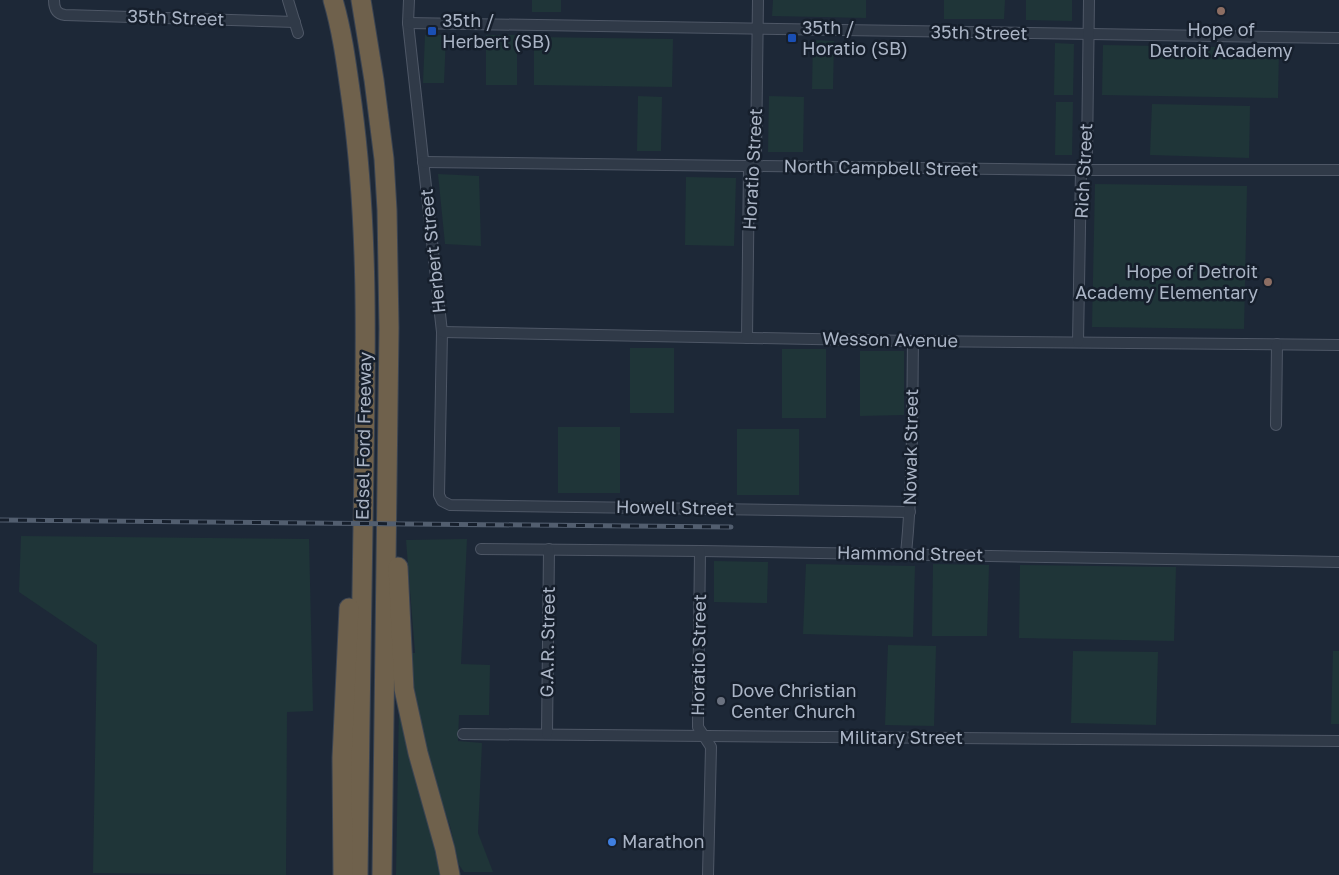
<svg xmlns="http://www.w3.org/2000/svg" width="1339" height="875" font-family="'Golos Text',sans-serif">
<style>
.green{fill:#1f3538}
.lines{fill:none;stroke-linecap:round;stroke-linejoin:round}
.minor-casing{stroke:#4e5766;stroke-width:12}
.motorway-casing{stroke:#3b4452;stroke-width:21}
.minor{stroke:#303a48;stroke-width:10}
.motorway{stroke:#6f614c;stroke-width:19}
.rail-casing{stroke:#525e6f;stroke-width:5}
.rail{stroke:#161f2c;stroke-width:3;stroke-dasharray:9;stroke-linecap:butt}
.education-dot{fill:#8d6e63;stroke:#161f2c;stroke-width:2}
.transit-dot{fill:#1a4fb4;stroke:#161f2c;stroke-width:2}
.worship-dot{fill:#6b7280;stroke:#161f2c;stroke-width:2}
.shop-dot{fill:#3f7fe0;stroke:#161f2c;stroke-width:2}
.labels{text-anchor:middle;stroke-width:5;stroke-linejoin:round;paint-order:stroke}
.street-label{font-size:18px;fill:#aab4c5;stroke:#161f2c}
.poi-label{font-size:18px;fill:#aab4c5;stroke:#161f2c;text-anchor:start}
</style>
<rect width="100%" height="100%" fill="#1d2837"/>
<!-- green -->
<g class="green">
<rect x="532" y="0" width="29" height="12"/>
<path d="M773 0H866V18L772 16Z"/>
<path d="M944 0H1005L1004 19H944Z"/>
<path d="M1026 0H1072V21L1026 20Z"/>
<path d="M425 35H446L444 83H423Z"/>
<rect x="486" y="35" width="31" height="50"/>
<path d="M534 37 673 39 672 87 534 85Z"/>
<path d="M813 40 834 41 833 89H812Z"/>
<path d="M1055 43 1074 44 1073 95H1054Z"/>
<path d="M1103 45 1279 48 1278 98 1102 95Z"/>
<path d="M638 96 662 97 661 151H637Z"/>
<path d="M769 96 804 97 803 152H768Z"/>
<path d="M1056 102H1073L1072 155H1055Z"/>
<path d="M1152 104 1250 106 1249 158 1150 155Z"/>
<path d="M438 174 479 176 481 246 445 244Z"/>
<path d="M686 177 736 178 734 246 685 245Z"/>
<path d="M1095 184 1247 186 1244 329 1092 327Z"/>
<rect x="630" y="348" width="44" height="65"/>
<rect x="782" y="349" width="44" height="69"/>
<path d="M860 351H904V415L860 416Z"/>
<rect x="558" y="427" width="62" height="66"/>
<rect x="737" y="429" width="62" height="66"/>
<path d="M21 536 309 539 313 711 287 712 286 875 93 873 97 645 19 592Z"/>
<path d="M467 539 461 664 490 665 489 715H459L458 741 482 743 478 833 493 872H464L459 865 450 826 435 784 413 695 410 653H415L406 540Z"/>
<path d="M714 561 768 562 767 603 714 602Z"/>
<path d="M806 564 915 566 913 637 803 634Z"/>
<path d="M933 564 989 565 987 636H932Z"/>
<path d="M1020 565 1176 567 1174 641 1019 638Z"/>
<path d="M888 645 936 646 934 726 885 725Z"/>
<path d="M1073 651 1158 652 1156 725 1071 723Z"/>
<path d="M1333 651H1339V724H1331Z"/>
<path d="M399 706 438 857 440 875H396Z"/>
</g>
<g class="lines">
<!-- minor casing -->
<g class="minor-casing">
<g id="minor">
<path d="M54 0C54 8 56 14 65 15L295 22"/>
<path d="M288 0 298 33"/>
<path d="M409 0 408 23 442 332 439 495 442 501 450 505 910 512"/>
<path d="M408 23 1339 38"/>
<path d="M423 162 1081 170H1339"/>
<path d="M442 332 913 341 1339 345"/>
<path d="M747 338 749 166 756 154 758 0"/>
<path d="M1078 342 1081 170 1087 155 1089 0"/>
<path d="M1276 425 1277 344"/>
<path d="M481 549 700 551 1339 562"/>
<path d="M700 551 698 722V727L711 747 708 875"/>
<path d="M906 554C913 483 912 412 913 341"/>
<path d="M463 734 1339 741"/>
<path d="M547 734 549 549"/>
</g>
</g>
<!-- motorway casing -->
<g class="motorway-casing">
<g id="motorway">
<path d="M333 0C343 34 347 69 352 104 368 223 366 341 364 461 361 599 360 737 358 875"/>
<path d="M361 0 374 80 384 159 387 210 389 328 382 875"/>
<path d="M398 567 404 689 418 753 445 849 450 875"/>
<path d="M343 875 342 758 349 608"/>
</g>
</g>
<!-- minor -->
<use href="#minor" class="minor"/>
<!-- motorway -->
<use href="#motorway" class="motorway"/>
<!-- rail casing -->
<g class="rail-casing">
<path id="rail" d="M0 520 731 527"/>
</g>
<!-- rail -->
<use href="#rail" class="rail"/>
</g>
<!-- markers -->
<g class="education-dot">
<circle cx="1221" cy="11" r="5"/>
<circle cx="1268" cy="282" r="5"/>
</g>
<g class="transit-dot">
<rect x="427" y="26" width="10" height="10" rx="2.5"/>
<rect x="787" y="33" width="10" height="10" rx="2.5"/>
</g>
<circle class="worship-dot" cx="721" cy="701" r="5"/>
<circle class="shop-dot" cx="612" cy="842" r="5"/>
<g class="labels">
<!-- street labels -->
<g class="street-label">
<text transform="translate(176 18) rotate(2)" y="6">35th Street</text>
<text transform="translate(979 33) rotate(1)" y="6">35th Street</text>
<text transform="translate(881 168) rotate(1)" y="6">North Campbell Street</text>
<text transform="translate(753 169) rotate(-87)" y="6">Horatio Street</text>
<text transform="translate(1084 171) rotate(-87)" y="6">Rich Street</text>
<text transform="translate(433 251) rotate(-96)" y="6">Herbert Street</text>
<text transform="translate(890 340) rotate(1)" y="6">Wesson Avenue</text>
<text transform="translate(364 436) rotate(-89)" y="6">Edsel Ford Freeway</text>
<text transform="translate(911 447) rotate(-89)" y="6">Nowak Street</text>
<text transform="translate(675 508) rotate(1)" y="6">Howell Street</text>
<text transform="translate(910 554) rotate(1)" y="6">Hammond Street</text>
<text transform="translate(548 642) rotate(-89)" y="6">G.A.R. Street</text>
<text transform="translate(699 655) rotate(-89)" y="6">Horatio Street</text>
<text x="901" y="744">Military Street</text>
</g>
<!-- poi labels -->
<g class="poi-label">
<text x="442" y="27">35th /<tspan x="442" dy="21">Herbert (SB)</tspan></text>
<text x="802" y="34">35th /<tspan x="802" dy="21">Horatio (SB)</tspan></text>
<text x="1221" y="36" text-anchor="middle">Hope of<tspan x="1221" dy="21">Detroit Academy</tspan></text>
<text x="1258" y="278" text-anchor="end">Hope of Detroit<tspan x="1258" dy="21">Academy Elementary</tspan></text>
<text x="731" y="697">Dove Christian<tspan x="731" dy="21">Center Church</tspan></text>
<text x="622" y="848">Marathon</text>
</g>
</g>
</svg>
